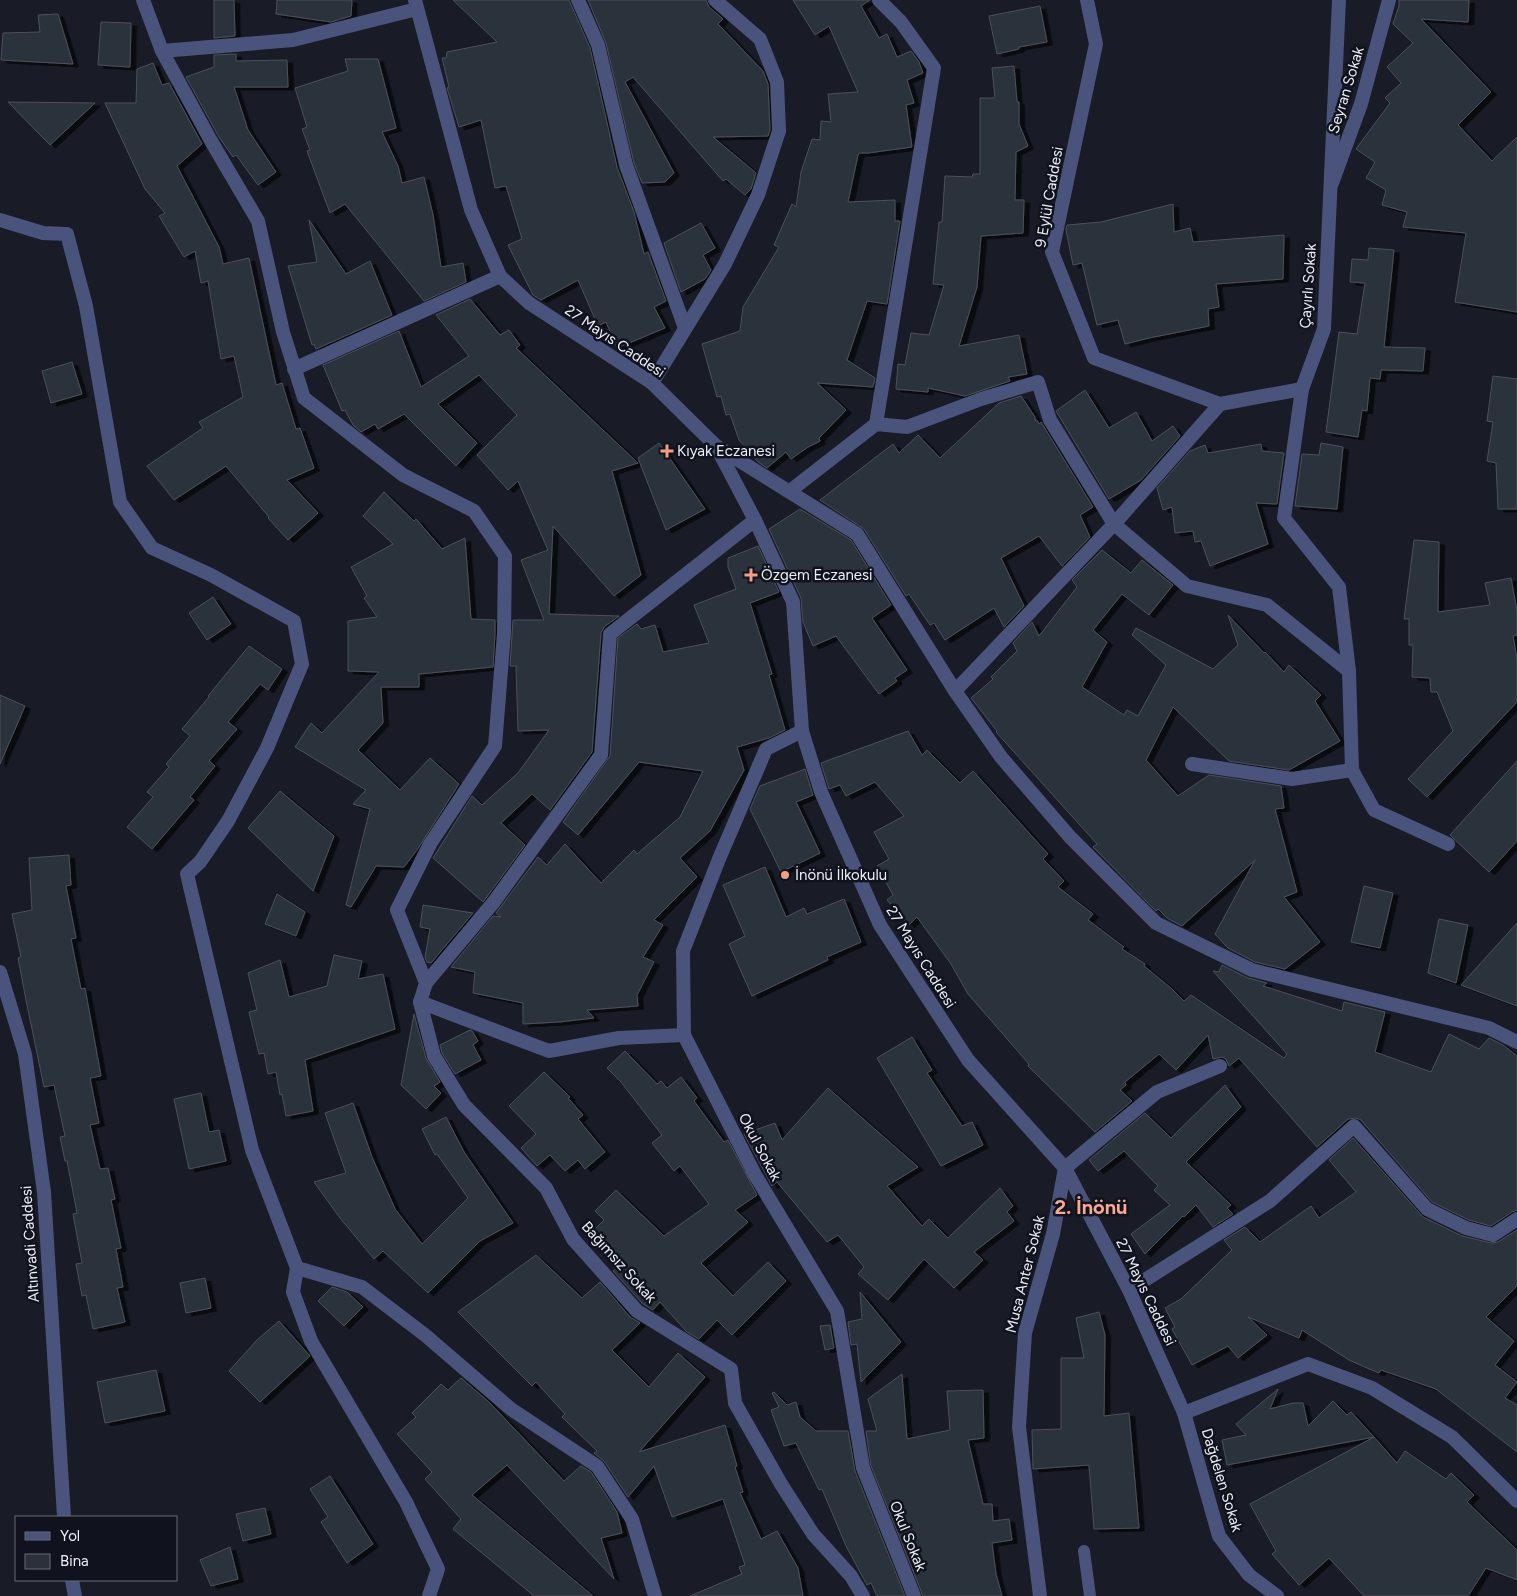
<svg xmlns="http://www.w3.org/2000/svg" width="1517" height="1596" font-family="Figtree,sans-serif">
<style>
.building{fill:#2c303b;stroke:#4c505c;filter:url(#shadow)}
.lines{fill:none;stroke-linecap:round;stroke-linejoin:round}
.service{stroke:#49537b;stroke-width:12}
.minor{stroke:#49537b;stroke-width:14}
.tertiary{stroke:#49537b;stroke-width:14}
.poi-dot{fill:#f49e86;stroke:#10121d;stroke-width:2}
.labels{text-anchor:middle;stroke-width:5;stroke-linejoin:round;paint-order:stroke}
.street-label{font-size:15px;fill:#eceef6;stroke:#10121d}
.poi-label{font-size:15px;fill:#eceef6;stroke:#10121d;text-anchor:start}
.district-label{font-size:20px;font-weight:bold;fill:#f8a992;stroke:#10121d}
</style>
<defs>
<filter id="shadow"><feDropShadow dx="5.5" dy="3" stdDeviation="0" flood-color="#0009"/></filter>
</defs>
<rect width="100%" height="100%" fill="#191b26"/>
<!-- building -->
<g class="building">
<path d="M214 0H234L235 36 214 38Z"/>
<path d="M277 0H352L351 16 331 22 276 14Z"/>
<path d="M453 0H569L590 48 617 167 634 212 644 254 648 252 666 301 654 307 665 328 617 348 606 322 598 326 578 280 541 300 533 295 508 245 522 239 506 186 495 188 481 120 459 127 447 88 449 87 442 58H446L447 52 497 42Z"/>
<path d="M588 0H706L709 7 723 19 718 24 763 71 768 84 770 130 768 136 713 137 756 173 751 189 745 195 726 179 723 181 633 77 625 82 674 173 665 182 642 183 634 163 606 43Z"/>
<path d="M793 0H870L861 6 879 38 887 34 897 57 911 51 919 62 923 73 907 80 914 103 906 105 912 147 868 153H860L858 155 848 202 895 200V221H900L887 304 867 301 847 360 875 378 873 387 817 383 846 410 819 438 820 441 808 447 791 459 786 452 767 468 758 462 739 440 730 414 726 415 721 396 717 397 702 344 740 331 743 307 779 247 774 245 792 204 796 207 801 172 812 139 820 140 821 121 831 122 828 94 858 92 829 26 815 35Z"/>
<path d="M1399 0H1469L1468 22 1421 19 1491 92 1458 125 1492 161 1517 137V312L1455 302 1466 233 1403 227 1407 212 1382 205 1386 190 1366 178 1375 162 1356 149 1390 103 1385 98 1401 83 1387 67 1413 43 1393 24 1399 6Z"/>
<path d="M1040 6 1047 42 1019 47V49L997 54 989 16Z"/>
<path d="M58 14 73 64 1 60 3 33 40 32 38 15Z"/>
<path d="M101 22 131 23 130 67 98 65Z"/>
<path d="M236 54V61L287 60 288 87H234L248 130 276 172 258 185 236 155 233 157 219 137 186 77 214 67V55Z"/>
<path d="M345 59H378L396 128 382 132 398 166 402 183 424 177 433 215 441 267 463 263 466 282 424 301 345 204 330 213 307 151 310 150 302 129 307 127 295 88 348 71Z"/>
<path d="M153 63 162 85 169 83 202 144 177 166 219 247 223 264 249 258 276 385 282 383 296 429 300 428 314 468 287 480 318 513 288 540 268 518 269 517 226 466 174 500 147 466 203 428 199 422 243 397 234 356 221 359 208 281 201 283 195 251 184 257 159 216 165 213 145 189 105 103H136L137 69Z"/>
<path d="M1014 66 1017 102H1019V124L1028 146 1016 152 1015 200H1024L1023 233 981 236 977 287 959 346 1019 335 1027 374 1008 377 1010 381 965 396 928 388V392L896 389 898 364 905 365 911 333 929 335 944 285 933 284 939 222H942L945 176 972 177 973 174H980V98H995L992 68Z"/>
<path d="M8 102 95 103 50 145Z"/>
<path d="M1173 204 1174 232 1190 228 1193 242 1284 235 1283 279 1216 284 1219 307 1208 309 1209 326 1149 338 1125 344 1118 320 1097 325 1082 263 1073 265 1066 230 1067 225 1101 222Z"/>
<path d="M309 220 346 274 370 261 392 315 316 349 314 344 312 345 288 266 317 262Z"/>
<path d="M701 223 715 248 703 255 711 270 705 279 681 292 664 243Z"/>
<path d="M1369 248 1394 250 1384 347 1425 348 1423 371 1381 370 1380 379 1370 378 1367 411 1362 410 1358 437 1326 432 1339 332 1357 334 1365 283 1350 282 1352 259 1368 260Z"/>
<path d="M470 299 500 335 509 330 520 345 516 348 638 463 612 471 641 575 614 596 553 526 549 614 619 616 604 627 601 633 592 752 550 810 532 794 501 823 525 845 483 902 433 858 472 796 482 805 518 773 549 730 518 731 516 666H510L513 620H544L521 560 548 550 518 481 508 490 477 455 517 415 479 375 438 404 477 443 456 466 404 414 378 429 375 424 361 432 353 425 345 410 342 411 323 365 399 331 421 387 469 356 436 315Z"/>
<path d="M72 362 82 394 51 403 42 371Z"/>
<path d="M1493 376 1517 379V509H1498L1496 463 1487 461 1493 422 1487 421Z"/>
<path d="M1085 390 1109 428 1136 412 1152 441 1173 426 1180 436 1141 480 1109 499 1056 411Z"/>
<path d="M1021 396 1035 417V421L1037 420 1039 424 1041 422 1093 507 1080 515 1090 537 1062 566 1039 536 1001 558 1024 606 1004 627 994 608 945 640 934 623 930 625 909 594 906 596 864 529 820 500 893 444 899 453 918 435 940 458 999 403Z"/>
<path d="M659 443 705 509 666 530 638 458Z"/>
<path d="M1321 443 1343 447 1337 509 1295 506 1302 454 1319 455Z"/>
<path d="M1261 444 1262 451 1284 453 1277 504 1256 503 1268 544 1210 566 1201 541 1195 542 1193 531 1175 533 1172 507 1163 510 1157 488 1190 451 1205 445 1208 453Z"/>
<path d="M384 492 414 521 416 519 442 549 465 538 471 619 495 620V633L493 667 419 674V687H381L383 723 358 750 400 790 430 758 459 784 417 850 404 867 376 866 351 907 346 905 370 809 353 804 366 790 295 747 311 723 322 733 379 672 348 671V621L377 617 364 598 367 596 351 567 393 544 363 516Z"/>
<path d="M800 509 851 540 891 605 872 618 907 670 895 678 897 681 879 694 836 636 813 646 803 622 801 598 769 529Z"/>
<path d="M1414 540 1439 542 1438 612 1490 605 1485 583 1511 578 1517 611V635L1513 636 1517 659V702L1427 797 1408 779 1453 731 1437 692H1431L1430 678 1412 677 1413 645H1409V619H1404Z"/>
<path d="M758 546 779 592 750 603 772 674 769 675 785 730 769 738 737 747 744 770 710 831 680 858 697 877 654 920 663 925 643 957 654 962 637 995 638 1006 587 1010 594 1018 559 1022 523 1024V1003L473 993 475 972 451 967 493 916 501 917 496 913 538 857 547 865 565 844 601 883 634 850 637 854 680 817 703 771 639 762 578 835 563 822 610 756 618 638 637 624 641 629 655 625 663 652 709 643 694 605 736 589 728 567V558Z"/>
<path d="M1102 550 1131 573 1142 560 1173 585 1149 615 1122 594 1093 630 1107 642 1082 687 1124 715 1127 710 1138 716 1166 665 1132 635 1136 628 1213 669 1238 645 1228 615 1264 653 1265 652 1284 672 1289 665 1321 695 1315 701 1340 741 1289 770 1229 761 1173 707 1146 760 1178 796 1209 775 1281 786 1284 808 1275 809 1297 892 1284 897 1320 942 1285 969 1255 962 1228 948 1215 934 1255 860 1182 926 1167 918 1158 909 1156 911 1093 847 1097 844 996 732 997 731 971 698 993 679 991 677 1017 651 1013 643 1032 622 1039 636 1077 587 1072 580Z"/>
<path d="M213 597 231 624 207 640 189 613Z"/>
<path d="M249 646 282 669 268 690 260 684 228 722 237 729 209 761 215 766 190 797 194 800 152 849 127 827 153 797 147 792 169 767 166 764 190 736 182 729 209 697 208 696Z"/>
<path d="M0 695 25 706 0 764Z"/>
<path d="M908 731 922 755 927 750 960 783 973 771 1048 854 1043 859 1064 881 1058 887 1093 914 1088 920 1124 947 1122 949 1145 964 1144 966 1172 989 1184 1001 1191 995 1284 1058 1287 1054 1213 971 1219 972 1222 965 1248 978 1267 983 1263 986 1342 1011 1344 1002 1385 1012 1375 1052 1431 1072 1449 1034 1479 1049 1489 1038 1503 1045 1517 1056V1210L1512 1212 1491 1226 1469 1220 1432 1202 1361 1120 1356 1118 1348 1119 1317 1147 1239 1058 1229 1066 1226 1059 1222 1057 1213 1059 1208 1035 1176 1070 1159 1054 1125 1082 1126 1085 1120 1090 1132 1101 1095 1132 1028 1066 1029 1064 968 994 951 964 917 917 909 925 887 900 893 895 877 866 889 859 874 832 904 816 875 782 846 796 840 785 829 789 821 763Z"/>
<path d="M1517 761V841L1489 872 1450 835Z"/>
<path d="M805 769 813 795 796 802 820 853 781 872 750 809 760 786Z"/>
<path d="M280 791 334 836 313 891 248 828Z"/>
<path d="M69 855 71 885 66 886 76 938 71 939 81 989 85 988 101 1076 90 1078 99 1123 90 1125 100 1169 108 1168 115 1199 111 1200 121 1248 116 1249 123 1287 117 1288 125 1322 93 1329 86 1295 82 1296 76 1264 82 1263 73 1214 77 1213 67 1161H65L60 1137 65 1136 54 1085 44 1087 26 1000 18 958 21 957 12 914 32 910 29 858Z"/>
<path d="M765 867 786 917 804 908 807 914 844 899 861 942 827 957 828 960 752 996 729 944 745 936 723 885Z"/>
<path d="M1364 886 1393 893 1380 948 1351 942Z"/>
<path d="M277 894 305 912 296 936 265 924Z"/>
<path d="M423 905 473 913 431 963 427 962 425 957 430 929 420 927Z"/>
<path d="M1439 919 1468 925 1456 983 1428 973Z"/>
<path d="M1517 923V1006L1461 985Z"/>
<path d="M334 955 362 961 358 979 383 974 395 1029 305 1060 313 1111 286 1116 282 1094 280 1095 276 1072 268 1074 264 1053 259 1054 249 1012 257 1010 248 973 280 960 289 997 327 986Z"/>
<path d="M414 1014 426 1058 440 1082 434 1086 441 1093 426 1109 401 1085Z"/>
<path d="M470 1030 472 1031 478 1041 473 1045 481 1060 455 1074 442 1053 440 1045Z"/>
<path d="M912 1037 932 1070 927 1073 962 1126 972 1122 983 1145 941 1166 877 1058Z"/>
<path d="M625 1051 657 1084 661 1081 667 1088 681 1077 697 1098 694 1101 724 1142 728 1140 757 1195 735 1210 748 1222 701 1263 733 1296 768 1262 786 1281 732 1335 717 1320 699 1339 687 1332 660 1302 653 1310 643 1304 613 1271 621 1264 592 1232 604 1220 595 1211 616 1190 664 1236 709 1204 680 1166 674 1171 652 1143 662 1135 621 1082 607 1068Z"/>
<path d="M544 1072 570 1097 568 1098 583 1115 578 1119 605 1152 585 1169 578 1160 565 1171 550 1155 537 1166 521 1148 536 1134 509 1106Z"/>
<path d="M1225 1085 1241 1107 1186 1162 1231 1205 1227 1208 1233 1214 1213 1227 1196 1205 1184 1217 1183 1216 1145 1254 1131 1234 1170 1205 1154 1190 1158 1186 1124 1151 1098 1171 1089 1160 1145 1113 1171 1138Z"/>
<path d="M828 1088 918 1167 887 1186 922 1226 929 1219 948 1238 1000 1188 1013 1206 1007 1212 1014 1221 974 1252 983 1260 954 1288 924 1259 888 1300 858 1274 864 1267 838 1235 827 1242 777 1182 772 1186 744 1134 775 1123 782 1140Z"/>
<path d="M201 1093 209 1132 219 1130 226 1161 189 1169 174 1099Z"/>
<path d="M353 1103 372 1157 395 1209 422 1244 468 1198 437 1154 435 1155 422 1129 446 1117 464 1152 513 1223 480 1241 428 1293 383 1251 374 1259 340 1218 314 1182 346 1173 325 1113Z"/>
<path d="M1353 1138 1423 1217 1462 1236 1491 1243 1498 1242 1517 1230V1286L1486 1317 1514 1341 1495 1365 1517 1382 1505 1398 1517 1405V1452L1436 1389 1381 1370 1379 1373 1369 1369 1349 1360 1302 1330 1299 1338 1248 1317 1267 1335 1238 1358 1228 1346 1192 1365 1172 1329 1175 1327 1165 1308 1181 1299 1232 1250 1224 1240 1245 1227 1260 1242 1311 1206 1319 1218 1356 1192 1329 1160Z"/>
<path d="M536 1255 582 1298 600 1282 630 1317 640 1323 612 1350 649 1387 678 1353 705 1377 639 1452 725 1425 737 1466 735 1467 743 1492 740 1493 761 1539 777 1531 798 1568 803 1596H690L742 1574 739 1567 745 1565 723 1499 672 1517 654 1466 628 1497 604 1461 594 1453 597 1451 562 1417 565 1414 536 1382 532 1386 458 1312Z"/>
<path d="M205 1278 211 1308 186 1313 180 1283Z"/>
<path d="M332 1287 347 1292 363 1307 344 1326 318 1301Z"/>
<path d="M860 1292 901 1342 861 1382 857 1344 851 1345 848 1322 862 1319Z"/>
<path d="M1099 1312 1105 1335 1104 1416 1129 1413 1139 1528 1094 1529 1089 1465 1033 1469 1032 1430 1061 1429V1358H1084L1076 1318Z"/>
<path d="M279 1321 310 1356 260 1402 229 1371 257 1340Z"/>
<path d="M830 1325 834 1348 825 1350 820 1326Z"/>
<path d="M156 1370 165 1411 105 1423 97 1382Z"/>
<path d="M902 1374 907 1439 950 1430 947 1391 983 1390 984 1438 968 1440 983 1504H992L993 1521 1009 1519 1012 1540 992 1543 996 1574 1002 1596H923L871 1466 866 1431H877L868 1399Z"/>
<path d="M461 1378 489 1402 564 1481 581 1466 591 1472 617 1512 622 1533 601 1538 614 1579 507 1465 472 1495 593 1596H534L453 1529 461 1519 425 1479 432 1472 397 1434 416 1417 412 1413 441 1384 448 1390Z"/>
<path d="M1278 1389 1270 1409 1293 1403H1303L1308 1426 1333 1401 1347 1415 1351 1412 1374 1437 1227 1465 1222 1440 1246 1435 1236 1424Z"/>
<path d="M774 1392 787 1405 796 1402 800 1417 816 1431H848L855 1471 905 1596H877L871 1583 867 1585 846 1546 822 1489 819 1490 796 1443 784 1446 771 1410 779 1407 772 1393Z"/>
<path d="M1374 1437 1397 1463 1405 1451 1446 1479 1451 1473 1474 1495 1467 1502 1517 1550V1580L1486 1568 1468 1596H1364L1329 1558 1299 1585 1272 1554 1276 1551 1250 1504Z"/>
<path d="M330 1476 373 1544 347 1563 321 1522 328 1517 310 1489Z"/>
<path d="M265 1508 271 1534 243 1541 236 1514Z"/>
<path d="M230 1547 238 1579 211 1586 200 1560Z"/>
</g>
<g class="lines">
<!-- service -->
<path class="service" d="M1084 1551 1090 1596"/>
<!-- minor -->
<g class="minor">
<path d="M143 0 162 51 211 141 258 221 283 332 304 398 403 475 474 511 505 556 504 633 495 746 430 844 397 910 426 983 420 1002 549 1051 619 1038 684 1035"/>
<path d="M578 0 598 45 626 165 685 328"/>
<path d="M162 51 293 40 417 9"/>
<path d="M1332 183 1361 104 1389 0"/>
<path d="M0 220 43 233 67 234 86 306 120 502 152 548 211 575 294 621 302 664 267 748 228 821 200 862 187 874 252 1150 297 1268 293 1292 311 1341 406 1502 438 1569 429 1596"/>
<path d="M294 369 500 276"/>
<path d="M652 383 725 264 758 195 779 131 777 82 760 39 715 0"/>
<path d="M1302 389 1284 518 1339 587 1349 671"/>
<path d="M876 424 934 68 901 22 879 0"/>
<path d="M716 446 857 534 955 691 1001 757 1070 837 1156 923 1252 970 1489 1028 1517 1042"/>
<path d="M790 491 876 424 907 427 981 399 1038 382 1050 420 1114 524 1187 586 1267 605 1349 671 1352 770 1374 810 1448 844"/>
<path d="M955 691 1114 524 1220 404"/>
<path d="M802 731 766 749 719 859 683 951 684 1035 755 1175 837 1311 863 1468 914 1596"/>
<path d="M1192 764 1292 779 1352 770"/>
<path d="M426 983 493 903 601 755 610 634 755 520"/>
<path d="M420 1002 434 1056 464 1105 546 1188 573 1239 637 1311 731 1369 735 1403 781 1484 813 1534 851 1576 863 1596"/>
<path d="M297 1268 362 1287 425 1335 511 1409 597 1466 632 1519 655 1596"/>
<path d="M1129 1290 1270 1201 1354 1126 1427 1209 1466 1228 1493 1235 1517 1219"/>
<path d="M1184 1413 1308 1364 1372 1388 1452 1437 1517 1501"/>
<path d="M1040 1596 1019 1427 1025 1333 1053 1234 1065 1168 1157 1092 1220 1066"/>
</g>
<!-- tertiary -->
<g class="tertiary">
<path d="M415 0 471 210 500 276 529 303 652 383 716 446 755 520 793 602 802 731 821 792 880 925 968 1060 1065 1168 1129 1290 1184 1413 1219 1536 1249 1575 1277 1596"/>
<path d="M1087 0 1096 44 1052 252 1094 358 1220 404 1302 389 1324 329 1339 0"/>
<path d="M0 972 25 1054 44 1192 64 1517"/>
<path d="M72 1580 75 1596"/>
</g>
</g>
<!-- markers -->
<g class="poi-dot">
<path d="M664.5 443.5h5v5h5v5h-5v5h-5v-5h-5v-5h5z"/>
<path d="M748.5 567.5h5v5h5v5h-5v5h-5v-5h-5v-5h5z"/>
<circle cx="785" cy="875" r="5"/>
</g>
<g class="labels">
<!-- street labels -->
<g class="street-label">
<text transform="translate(1346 90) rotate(-73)" y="5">Seyran Sokak</text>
<text transform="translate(1049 197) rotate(-80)" y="5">9 Eylül Caddesi</text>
<text transform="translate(1308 286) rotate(-86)" y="5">Çayırlı Sokak</text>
<text transform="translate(615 341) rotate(34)" y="5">27 Mayıs Caddesi</text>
<text transform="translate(921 957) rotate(58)" y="5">27 Mayıs Caddesi</text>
<text transform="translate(760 1147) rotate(62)" y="5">Okul Sokak</text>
<text transform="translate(30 1244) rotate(-94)" y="5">Altınvadi Caddesi</text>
<text transform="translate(619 1262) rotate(48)" y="5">Bağımsız Sokak</text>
<text transform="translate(1025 1274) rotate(-76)" y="5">Musa Anter Sokak</text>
<text transform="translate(1146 1292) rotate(64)" y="5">27 Mayıs Caddesi</text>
<text transform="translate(1222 1480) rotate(73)" y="5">Dağdelen Sokak</text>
<text transform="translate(908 1536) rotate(68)" y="5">Okul Sokak</text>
</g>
<!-- poi labels -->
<g class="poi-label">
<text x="677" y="456">Kıyak Eczanesi</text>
<text x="761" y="580">Özgem Eczanesi</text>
<text x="795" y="880">İnönü İlkokulu</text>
</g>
<!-- district labels -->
<g class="district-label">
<text x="1091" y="1214">2. İnönü</text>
</g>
</g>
<!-- legend -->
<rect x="15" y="1516" width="162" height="65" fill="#10121d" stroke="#686a74"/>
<rect x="25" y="1532" width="25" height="8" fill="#49537b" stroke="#686a74"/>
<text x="60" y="1541" font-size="15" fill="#eceef6">Yol</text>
<rect x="25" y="1554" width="25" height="15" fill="#2c303b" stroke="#686a74"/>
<text x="60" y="1566" font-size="15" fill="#eceef6">Bina</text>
</svg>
